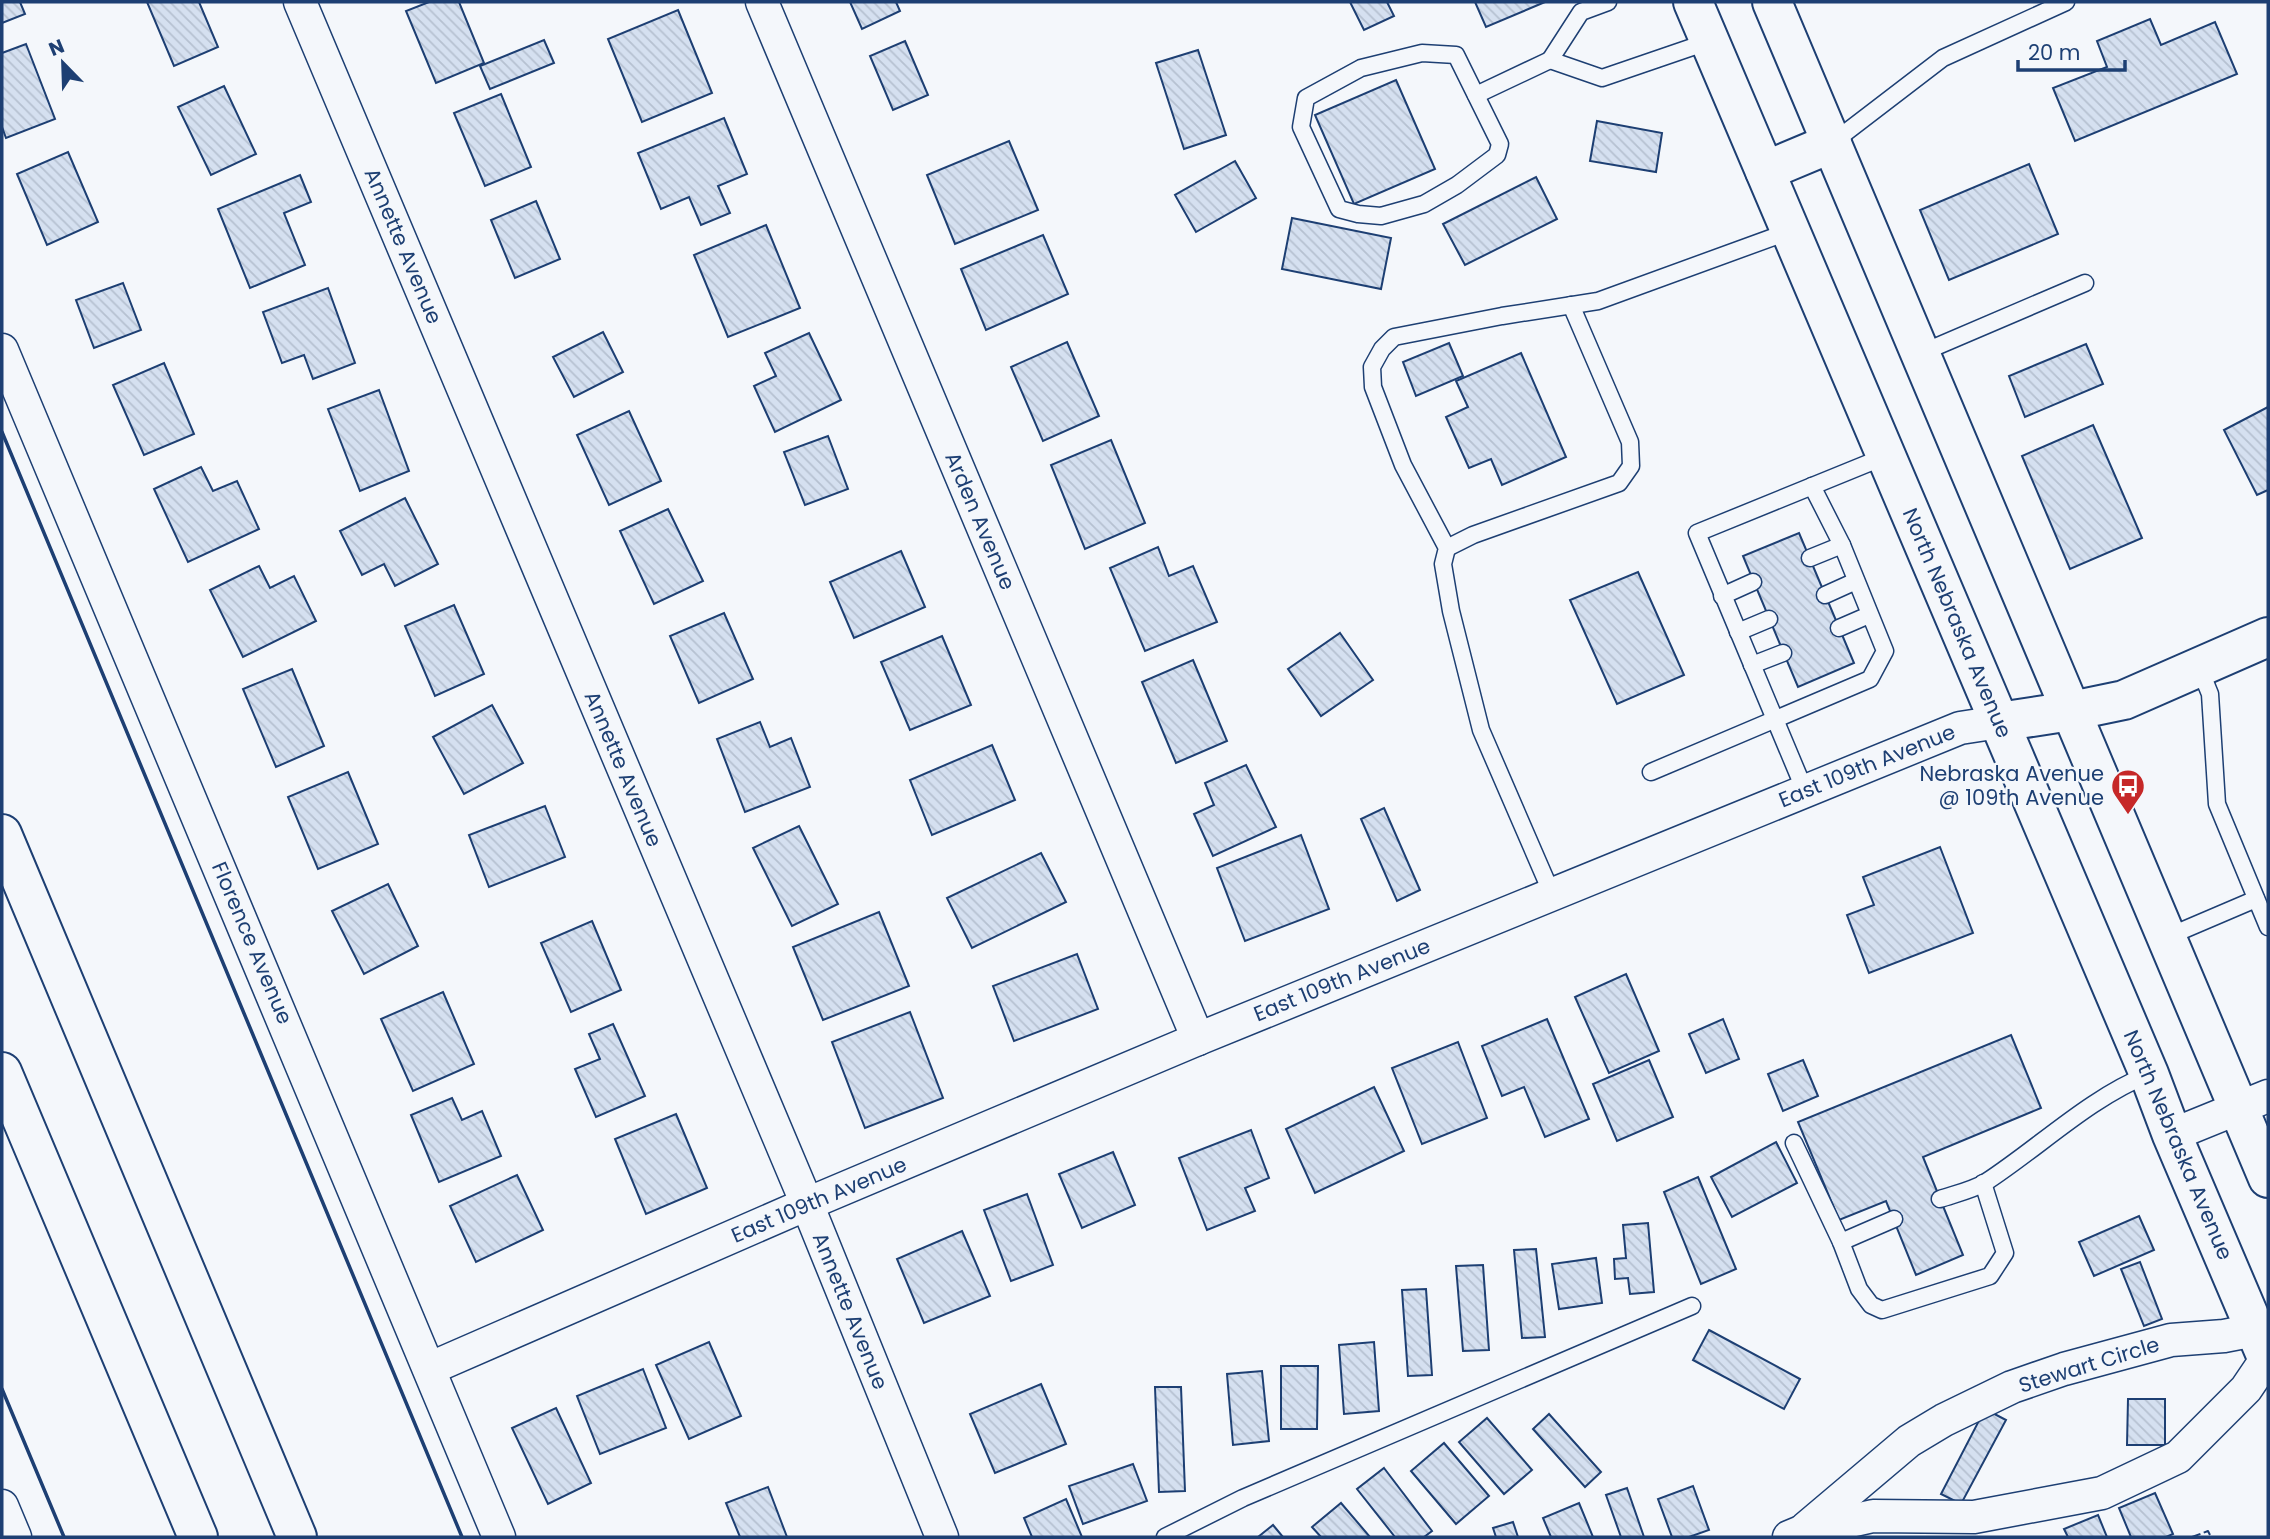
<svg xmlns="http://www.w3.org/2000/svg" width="2270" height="1539" font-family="Poppins,sans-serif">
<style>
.building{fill:url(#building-back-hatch);stroke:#1d3f73;stroke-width:2}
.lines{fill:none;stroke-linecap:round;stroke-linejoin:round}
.service-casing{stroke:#1d3f73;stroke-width:19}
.minor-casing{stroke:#1d3f73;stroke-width:35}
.tertiary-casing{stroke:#1d3f73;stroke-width:42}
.primary-casing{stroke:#1d3f73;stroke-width:42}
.motorway-casing{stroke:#1d3f73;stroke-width:42}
.service{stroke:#f4f7fb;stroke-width:16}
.minor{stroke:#f4f7fb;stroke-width:32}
.tertiary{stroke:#f4f7fb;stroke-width:38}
.primary{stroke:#f4f7fb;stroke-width:38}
.motorway{stroke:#f4f7fb;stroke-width:38}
.fence{stroke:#1d3f73;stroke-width:2;stroke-dasharray:9 3.5;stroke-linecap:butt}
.wall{stroke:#1d3f73;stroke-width:3.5}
.labels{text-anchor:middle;stroke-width:5;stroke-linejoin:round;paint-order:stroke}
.street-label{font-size:21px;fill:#1d3f73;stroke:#f4f7fb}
.poi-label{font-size:21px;fill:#1d3f73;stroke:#f4f7fb;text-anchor:end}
</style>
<defs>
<pattern id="building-back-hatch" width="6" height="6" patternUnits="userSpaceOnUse" patternTransform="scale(1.75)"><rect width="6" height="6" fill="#d5e0f0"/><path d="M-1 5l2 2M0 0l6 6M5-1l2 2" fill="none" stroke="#b6c1d1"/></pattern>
</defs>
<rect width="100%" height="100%" fill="#f4f7fb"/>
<!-- building -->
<g class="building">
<path d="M2 2H20L25 14 2 23Z"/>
<path d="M147 2H199L218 47 174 66Z"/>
<path d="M429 2H459L484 63 436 83 406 11Z"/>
<path d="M850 2H896L900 11 862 29Z"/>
<path d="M1350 2H1387L1394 16 1364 30Z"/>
<path d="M1475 2H1545L1486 27Z"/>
<path d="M678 10 712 93 642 122 608 39Z"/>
<path d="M2150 19 2161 45 2215 22 2237 74 2075 141 2053 88 2107 67 2097 41Z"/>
<path d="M544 40 554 63 490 89 480 66Z"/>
<path d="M905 41 928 95 893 110 870 56Z"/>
<path d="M26 44 55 119 6 138 2 127V53Z"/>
<path d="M1198 50 1226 135 1184 149 1156 63Z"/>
<path d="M1396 80 1435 169 1354 204 1315 115Z"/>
<path d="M224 86 256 154 211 175 178 107Z"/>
<path d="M501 94 531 167 485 186 454 113Z"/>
<path d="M724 118 747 174 718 186 730 213 701 225 689 197 661 209 638 153Z"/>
<path d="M1597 121 1662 133 1656 172 1590 161Z"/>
<path d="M1009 141 1038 210 955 244 927 175Z"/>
<path d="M68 152 98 222 47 245 17 174Z"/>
<path d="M1235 161 1256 198 1196 232 1175 195Z"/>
<path d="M2029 164 2058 234 1949 280 1920 210Z"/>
<path d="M300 175 311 202 284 213 305 265 250 288 218 209Z"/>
<path d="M1536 177 1557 219 1465 265 1443 224Z"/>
<path d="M536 201 560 259 515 278 491 220Z"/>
<path d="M1292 218 1391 238 1381 289 1282 269Z"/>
<path d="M766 225 800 308 728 337 694 255Z"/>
<path d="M1043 235 1068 294 986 330 961 269Z"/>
<path d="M123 283 141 330 94 348 76 300Z"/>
<path d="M328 288 355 363 313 379 304 355 282 363 263 312Z"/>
<path d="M603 332 623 372 574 397 553 357Z"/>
<path d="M809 333 841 400 775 432 754 386 776 376 765 353Z"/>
<path d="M1067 342 1099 416 1043 441 1011 367Z"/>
<path d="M1449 343 1463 376 1416 396 1403 362Z"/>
<path d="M2086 344 2103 384 2025 417 2009 376Z"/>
<path d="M1521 353 1566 457 1502 485 1491 459 1469 468 1446 417 1468 407 1456 381Z"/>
<path d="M164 363 194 434 144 455 113 385Z"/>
<path d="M379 390 409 471 360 491 328 409Z"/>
<path d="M2268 407V490L2257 495 2224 430Z"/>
<path d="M629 411 661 481 609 505 577 435Z"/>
<path d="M2093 425 2142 538 2070 569 2022 456Z"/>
<path d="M828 436 848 489 805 505 784 452Z"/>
<path d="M1111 440 1145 523 1085 549 1051 465Z"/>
<path d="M201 467 213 491 237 481 259 529 188 562 154 489Z"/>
<path d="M405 498 438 564 395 586 384 564 362 575 340 531Z"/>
<path d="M668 509 703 581 654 604 620 531Z"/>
<path d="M1799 533 1854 663 1798 687 1743 556Z"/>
<path d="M1158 547 1169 576 1193 566 1217 622 1145 651 1110 568Z"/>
<path d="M901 551 925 607 854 638 830 582Z"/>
<path d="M259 566 270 588 294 576 316 621 243 657 210 590Z"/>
<path d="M1638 572 1684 675 1617 704 1570 600Z"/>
<path d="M454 605 484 674 435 696 405 626Z"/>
<path d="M724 613 753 679 699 703 670 636Z"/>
<path d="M1340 633 1373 680 1321 716 1288 669Z"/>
<path d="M942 636 971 705 910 730 881 662Z"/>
<path d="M1193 660 1227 741 1176 763 1142 682Z"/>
<path d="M292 669 324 746 276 767 243 689Z"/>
<path d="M492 705 523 763 464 794 433 737Z"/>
<path d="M760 722 770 747 791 738 810 787 745 812 717 739Z"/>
<path d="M992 745 1015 800 932 835 910 780Z"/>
<path d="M1246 765 1276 827 1213 856 1194 814 1214 805 1205 783Z"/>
<path d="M348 772 378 844 318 869 288 797Z"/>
<path d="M545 806 565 857 489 887 469 835Z"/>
<path d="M1384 808 1420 890 1397 901 1361 819Z"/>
<path d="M799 826 838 904 792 926 753 848Z"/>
<path d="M1301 835 1329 909 1245 941 1217 868Z"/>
<path d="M1940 847 1973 933 1869 973 1847 915 1874 905 1863 877Z"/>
<path d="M1041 853 1066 902 972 948 947 898Z"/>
<path d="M388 884 418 946 364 974 332 911Z"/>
<path d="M879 912 909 986 823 1020 793 947Z"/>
<path d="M592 921 621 990 571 1012 541 943Z"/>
<path d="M1077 954 1098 1009 1014 1041 993 986Z"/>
<path d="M1626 974 1659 1051 1609 1073 1575 997Z"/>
<path d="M443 992 474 1064 413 1091 381 1019Z"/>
<path d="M910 1012 943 1098 865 1128 832 1042Z"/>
<path d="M1547 1019 1589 1119 1545 1137 1524 1087 1502 1096 1482 1046Z"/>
<path d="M1723 1019 1739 1059 1706 1073 1689 1034Z"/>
<path d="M613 1024 645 1096 596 1117 575 1069 600 1059 589 1034Z"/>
<path d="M2011 1035 2041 1108 1923 1157 1963 1255 1916 1275 1886 1201 1839 1220 1798 1122Z"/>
<path d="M1458 1042 1487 1118 1422 1144 1392 1068Z"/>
<path d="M1649 1060 1673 1117 1617 1141 1593 1084Z"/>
<path d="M1803 1060 1818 1096 1783 1111 1768 1074Z"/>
<path d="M1374 1087 1404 1151 1315 1193 1286 1129Z"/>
<path d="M452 1098 462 1120 482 1111 501 1156 439 1182 411 1115Z"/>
<path d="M676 1114 707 1188 646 1214 615 1139Z"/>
<path d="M1251 1130 1269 1178 1245 1188 1255 1211 1207 1230 1179 1158Z"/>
<path d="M1776 1142 1797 1183 1732 1217 1711 1177Z"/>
<path d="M1113 1152 1135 1205 1082 1228 1059 1174Z"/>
<path d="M517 1175 543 1230 476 1262 450 1206Z"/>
<path d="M1698 1177 1736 1269 1701 1284 1664 1192Z"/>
<path d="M1027 1194 1053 1265 1011 1281 984 1210Z"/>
<path d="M2139 1216 2154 1250 2094 1276 2079 1242Z"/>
<path d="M1648 1223 1654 1292 1630 1294 1628 1278 1615 1279 1614 1259 1626 1258 1623 1225Z"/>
<path d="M962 1231 990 1296 924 1323 897 1259Z"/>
<path d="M1536 1249 1545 1337 1522 1338 1514 1250Z"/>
<path d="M1596 1258 1602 1303 1559 1309 1552 1264Z"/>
<path d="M2140 1262 2162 1319 2144 1326 2121 1269Z"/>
<path d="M1483 1265 1489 1350 1463 1351 1456 1266Z"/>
<path d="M1426 1289 1432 1375 1408 1376 1402 1290Z"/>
<path d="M1709 1330 1800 1379 1784 1409 1693 1360Z"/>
<path d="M709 1342 741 1416 689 1439 656 1365Z"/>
<path d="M1374 1342 1379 1411 1344 1414 1339 1345Z"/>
<path d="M1281 1366H1318L1317 1429H1281Z"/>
<path d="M643 1369 666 1428 600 1454 577 1396Z"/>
<path d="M1262 1371 1269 1441 1233 1445 1227 1374Z"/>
<path d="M1041 1384 1066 1444 995 1473 970 1414Z"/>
<path d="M1155 1387H1181L1185 1491 1159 1492Z"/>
<path d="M2128 1399H2165V1445H2127Z"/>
<path d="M556 1408 591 1483 548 1504 512 1428Z"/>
<path d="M1985 1409 2006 1420 1961 1504 1941 1494Z"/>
<path d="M1549 1414 1601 1472 1585 1487 1533 1429Z"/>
<path d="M1487 1418 1532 1470 1504 1494 1459 1442Z"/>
<path d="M1444 1443 1489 1496 1456 1524 1411 1471Z"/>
<path d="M1133 1464 1147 1501 1083 1524 1069 1486Z"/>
<path d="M1384 1468 1432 1531 1424 1537H1395L1357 1489Z"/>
<path d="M1693 1486 1709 1530 1689 1537H1672L1658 1499Z"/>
<path d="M768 1487 787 1537H740L726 1503Z"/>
<path d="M1627 1488 1644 1537H1621L1606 1495Z"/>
<path d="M2155 1493 2173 1534 2166 1537H2131L2119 1508Z"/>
<path d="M1066 1499 1082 1537H1032L1024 1518Z"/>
<path d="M1341 1503 1370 1537H1321L1312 1527Z"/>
<path d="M1579 1503 1593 1537H1551L1543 1518Z"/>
<path d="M2098 1515 2107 1537H2068L2064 1529Z"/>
<path d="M1513 1522 1518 1537H1496L1493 1528Z"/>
<path d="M1273 1525 1283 1537H1258Z"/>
</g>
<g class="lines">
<!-- service casing -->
<g class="service-casing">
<g id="service">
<path d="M1608 2 1581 12 1550 60 1602 78 1710 41"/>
<path d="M1422 53 1456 55 1500 144 1497 155 1457 185 1424 204 1381 216 1358 214 1339 209 1301 127 1306 98 1361 68Z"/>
<path d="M1476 95 1550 60"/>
<path d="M1832 143 1943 58 2066 2"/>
<path d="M1919 354 2085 283"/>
<path d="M1447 548 1473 535 1619 483 1631 466 1630 442 1571 305"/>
<path d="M1810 558 1842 545"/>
<path d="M1825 595 1856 581"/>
<path d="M1722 596 1753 582"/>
<path d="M1839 628 1869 615"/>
<path d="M1738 632 1769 619"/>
<path d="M1752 665 1783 653"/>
<path d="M2199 667 2210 694 2217 804 2268 927"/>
<path d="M1651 772 1870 679 1885 651 1842 545 1812 486"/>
<path d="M1805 791 1697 533 1886 456"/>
<path d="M1552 894 1481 730 1451 611 1443 564 1447 548 1403 465 1373 387 1372 367 1382 349 1394 337 1502 316 1598 301 1790 231"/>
<path d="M2167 937 2256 899"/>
<path d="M1794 1143 1841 1242 1859 1289 1871 1305 1882 1310 1990 1276 2005 1253 1983 1183"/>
<path d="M1940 1199C1955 1194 1973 1190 1986 1182 2041 1146 2088 1099 2149 1074"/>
<path d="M1841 1242 1894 1219"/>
<path d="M1165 1537 1243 1498 1692 1306"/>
</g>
</g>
<!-- minor casing -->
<g class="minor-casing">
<g id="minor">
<path d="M300 2 807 1204 942 1537"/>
<path d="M762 2 1198 1039"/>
<path d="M2 350 499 1537"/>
<path d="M2172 1135 2268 1096"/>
<path d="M431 1368 807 1204 1198 1039 1960 728 1999 722"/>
<path d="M2 1506 15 1537"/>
<path d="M1806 1528 1909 1441 1944 1420 2012 1387 2064 1369 2171 1340 2224 1336 2255 1330"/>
<path d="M1789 1537 1801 1532 1873 1516 1974 1517 2102 1493 2178 1457 2246 1389 2267 1358"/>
</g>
</g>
<!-- tertiary casing -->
<g class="tertiary-casing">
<path id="tertiary" d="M1999 722 2071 711 2124 700 2268 637"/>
</g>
<!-- primary casing -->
<g class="primary-casing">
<g id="primary">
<path d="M1693 2 2149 1074 2172 1135 2268 1360"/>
<path d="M1772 2 2268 1178"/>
<path d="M1765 171 1832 143"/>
</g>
</g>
<!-- motorway casing -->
<g class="motorway-casing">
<g id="motorway">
<path d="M2 834 297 1537"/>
<path d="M2 1072 198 1537"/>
</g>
</g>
<!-- service -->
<use href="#service" class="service"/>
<!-- minor -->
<use href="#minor" class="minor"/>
<!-- tertiary -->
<use href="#tertiary" class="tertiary"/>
<!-- primary -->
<use href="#primary" class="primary"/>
<!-- motorway -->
<use href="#motorway" class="motorway"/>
<!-- fence -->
<path class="fence" d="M2192 1537 2208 1531 2211 1537"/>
<!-- wall -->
<g class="wall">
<path d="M2 432 462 1537"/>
<path d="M2 1389 64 1537"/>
</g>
</g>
<!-- icons -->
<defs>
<g id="bus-pin" transform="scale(1.75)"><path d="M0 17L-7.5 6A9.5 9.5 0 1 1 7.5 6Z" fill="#c62828" stroke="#f4f7fb"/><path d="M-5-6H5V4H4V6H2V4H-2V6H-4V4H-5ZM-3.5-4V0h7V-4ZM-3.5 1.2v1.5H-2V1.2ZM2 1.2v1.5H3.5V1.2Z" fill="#fff"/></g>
</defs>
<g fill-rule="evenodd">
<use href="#bus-pin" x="2128" y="786"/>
</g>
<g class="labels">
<!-- street labels -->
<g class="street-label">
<text transform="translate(403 246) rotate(67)" y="7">Annette Avenue</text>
<text transform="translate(980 521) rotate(67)" y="7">Arden Avenue</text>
<text transform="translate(1957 623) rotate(67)" y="7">North Nebraska Avenue</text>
<text transform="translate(1867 766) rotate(-22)" y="7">East 109th Avenue</text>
<text transform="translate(623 769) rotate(67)" y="7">Annette Avenue</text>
<text transform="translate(252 943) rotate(67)" y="7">Florence Avenue</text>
<text transform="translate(1342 980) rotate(-22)" y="7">East 109th Avenue</text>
<text transform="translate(2178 1145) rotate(67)" y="7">North Nebraska Avenue</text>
<text transform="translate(819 1200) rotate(-23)" y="7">East 109th Avenue</text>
<text transform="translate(850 1311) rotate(68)" y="7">Annette Avenue</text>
<text transform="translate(2089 1365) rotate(-17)" y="7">Stewart Circle</text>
</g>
<!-- poi labels -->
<g class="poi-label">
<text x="2104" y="781">Nebraska Avenue<tspan x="2104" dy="24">@ 109th Avenue</tspan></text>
</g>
</g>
<!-- border -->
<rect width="2270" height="1539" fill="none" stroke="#1d3f73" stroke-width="7"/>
<!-- north arrow -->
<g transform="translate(63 63) rotate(337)" stroke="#f4f7fb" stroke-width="5" paint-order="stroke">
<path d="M0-5L12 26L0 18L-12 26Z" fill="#1d3f73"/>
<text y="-10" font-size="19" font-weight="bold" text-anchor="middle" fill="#1d3f73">N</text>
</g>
<!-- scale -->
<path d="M2018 60v10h107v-10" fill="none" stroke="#1d3f73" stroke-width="3.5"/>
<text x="2028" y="60" font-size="21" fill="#1d3f73" stroke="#f4f7fb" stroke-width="5" paint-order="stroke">20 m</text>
</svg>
